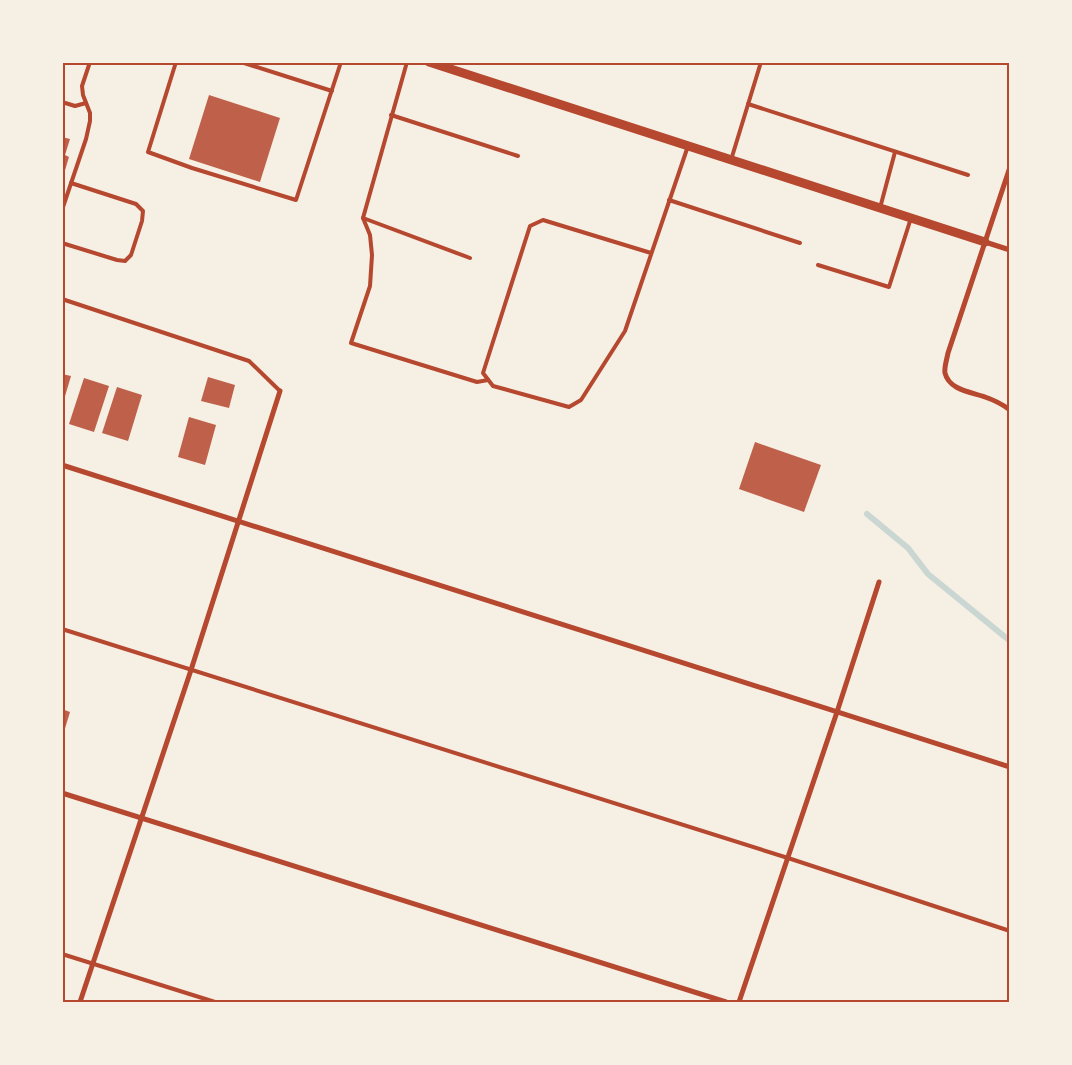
<svg xmlns="http://www.w3.org/2000/svg" width="1072" height="1065" font-family="'DejaVu Sans',sans-serif">
<style>
.lines{fill:none;stroke-linecap:round;stroke-linejoin:round}
.stream{stroke:#c9d6d2;stroke-width:6}
.building{fill:#bf614a}
.service{stroke:#b5482f;stroke-width:4}
.minor{stroke:#b5482f;stroke-width:5}
.tertiary{stroke:#b5482f;stroke-width:9}
.neatline{fill:none;stroke:#b5482f;stroke-width:2}
</style>
<rect width="100%" height="100%" fill="#f6efe4"/>
<g class="lines">
<!-- stream -->
<path class="stream" d="M867 514 908 548 928 574 1010 641"/>
</g>
<!-- building -->
<g class="building">
<path d="M209 95 280 118 260 182 189 159Z"/>
<path d="M62 137 70 139 65 155 69 157 63 177Z"/>
<path d="M62 374 71 376 63 403H62Z"/>
<path d="M208 377 235 385 229 408 201 401Z"/>
<path d="M84 378 109 386 94 432 69 424Z"/>
<path d="M117 387 142 395 128 441 102 433Z"/>
<path d="M189 417 216 425 205 465 178 457Z"/>
<path d="M755 442 821 465 804 512 739 489Z"/>
<path d="M62 709 70 712 63 735H62Z"/>
</g>
<g class="lines">
<!-- service -->
<g class="service">
<path d="M176 62 148 152 192 168 296 200 341 62"/>
<path d="M241 62 332 91"/>
<path d="M407 62 363 218 370 235 372 255 370 286 351 343 477 382 488 380"/>
<path d="M62 102 75 106 86 103"/>
<path d="M748 104 968 175"/>
<path d="M391 115 518 156"/>
<path d="M731 160 761 62"/>
<path d="M669 200 800 243"/>
<path d="M880 208 895 152"/>
<path d="M62 210 86 139 90 121V113L83 95 82 86 90 62"/>
<path d="M363 218 470 258"/>
<path d="M62 243 117 260 125 261 131 255 142 221 143 211 136 204 71 183"/>
<path d="M651 253 543 220 530 226 483 373 493 386 569 407 581 400 625 331 688 146"/>
<path d="M818 265 889 287 911 218"/>
<path d="M62 299 249 361 280 391"/>
<path d="M62 629 788 858 1010 931"/>
<path d="M62 954 215 1002"/>
</g>
<!-- minor -->
<g class="minor">
<path d="M1010 167 948 353C947 359 944 367 945 373 949 390 971 392 985 397 994 400 1002 404 1010 410"/>
<path d="M985 242 1010 250"/>
<path d="M62 465 1010 767"/>
<path d="M62 793 726 1002"/>
<path d="M80 1002 191 670 280 391"/>
<path d="M739 1002 837 712 879 582"/>
</g>
<!-- tertiary -->
<path class="tertiary" d="M429 62 985 242"/>
</g>
<!-- border -->
<rect width="1072" height="1065" fill="none" stroke="#f6efe4" stroke-width="128"/>
<rect x="64" y="64" width="944" height="937" class="neatline"/>
</svg>
